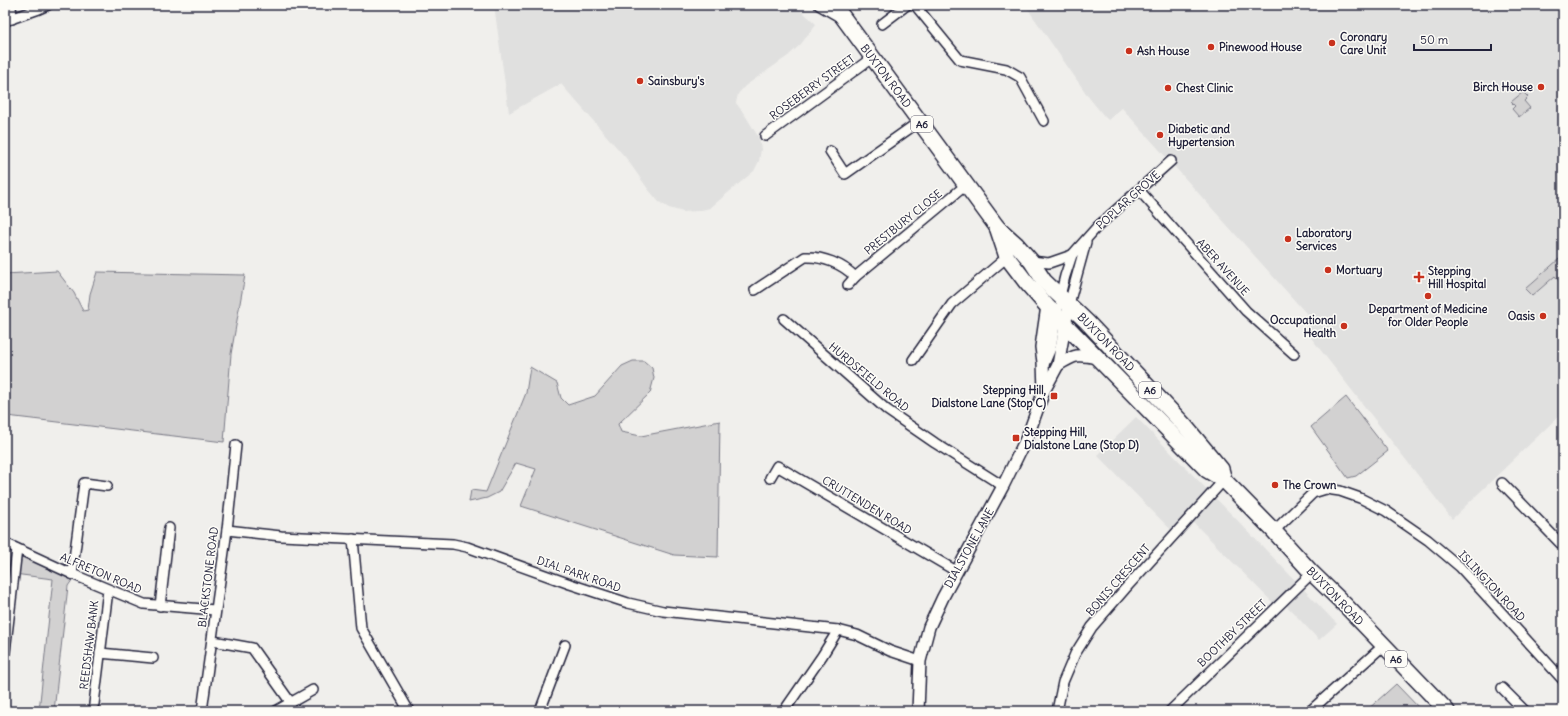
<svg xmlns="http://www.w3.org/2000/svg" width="1568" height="716" font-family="Delius,sans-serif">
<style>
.built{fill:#e0e0df}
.green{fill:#d2d1d1;stroke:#7a7a86}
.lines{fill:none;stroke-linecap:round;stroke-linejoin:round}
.minor-casing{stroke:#22223b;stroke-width:12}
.tertiary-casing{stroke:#22223b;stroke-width:14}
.trunk-casing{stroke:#22223b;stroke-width:18}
.minor{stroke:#fdfcf7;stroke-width:9}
.tertiary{stroke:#fdfcf7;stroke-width:11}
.trunk{stroke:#fdfcf7;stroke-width:15}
.poi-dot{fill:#c8321e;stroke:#fdfcf7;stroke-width:1.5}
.labels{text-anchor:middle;stroke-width:3;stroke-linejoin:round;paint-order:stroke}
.shield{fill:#fdfcf7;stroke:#646373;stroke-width:1}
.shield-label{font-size:10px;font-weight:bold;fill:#22223b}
.poi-label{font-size:11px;font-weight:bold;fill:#22223b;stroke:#fdfcf7;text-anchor:start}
.street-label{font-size:11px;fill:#22223b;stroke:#fdfcf7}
</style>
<rect width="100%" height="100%" fill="#f0efec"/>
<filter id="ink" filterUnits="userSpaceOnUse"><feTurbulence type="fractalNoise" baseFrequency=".025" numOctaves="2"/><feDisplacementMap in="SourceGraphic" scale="8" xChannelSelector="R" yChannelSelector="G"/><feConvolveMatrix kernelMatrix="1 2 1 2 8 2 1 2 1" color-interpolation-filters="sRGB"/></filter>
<g filter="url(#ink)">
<!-- built -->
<g class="built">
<path d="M494 5H795L816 24 801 44 788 56 745 86 738 94 736 103 745 115 759 138 761 149 759 161 754 171 710 208 697 211 683 212 669 208 659 202 648 189 626 158 561 84 509 113Z"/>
<path d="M1025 5H1563V412L1452 519 1305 330 1314 322 1122 108 1108 120 1104 116 1090 99Z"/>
<path d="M1136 417 1239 522 1337 624 1319 640 1284 603 1278 608 1193 522 1178 537 1097 455Z"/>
</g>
<!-- green -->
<g class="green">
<path d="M1523 92 1528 97 1524 101 1530 108 1519 117 1512 109 1515 106 1511 102Z"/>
<path d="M1559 259 1563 263V286L1555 276 1532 296 1525 289Z"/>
<path d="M57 271 74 293 83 311 88 310 90 294 97 272 245 275 231 354 224 442 7 416 5 417V274Z"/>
<path d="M633 361H644L652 368 654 378 650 393 618 424 621 432 641 436 720 421 718 557 674 555 521 506 536 469 516 463 499 492 487 498 469 502 471 490 486 492 526 393 530 367 557 383 561 398 568 405 595 396 622 366Z"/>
<path d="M1346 397 1388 451 1356 476 1348 478 1311 427Z"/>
<path d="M5 543 75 576 68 586 54 711H39L53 579 14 574 17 549 5 551Z"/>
<path d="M1396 684 1422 711H1366Z"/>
</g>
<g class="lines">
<!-- minor casing -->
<g class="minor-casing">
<g id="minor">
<path d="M11 5 12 19"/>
<path d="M819 5 838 16"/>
<path d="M915 5 960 60 1006 69 1020 77 1044 121"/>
<path d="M5 21 39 9 48 5"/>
<path d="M882 24 907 5"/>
<path d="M765 136 873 57"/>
<path d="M830 151 845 174 920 121"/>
<path d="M1139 190 1246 311 1294 354"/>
<path d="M1031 261 1049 263 1072 255"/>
<path d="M848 285 855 277 966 185"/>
<path d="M755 290 805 257C822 256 843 264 855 277"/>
<path d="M1060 296 1065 276 1072 255 1097 227 1171 161"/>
<path d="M1069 304 1086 242"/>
<path d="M784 319 887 410 935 443 1003 486"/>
<path d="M913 360 952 304 1007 257"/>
<path d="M770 478 777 466 956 571"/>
<path d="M1502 483 1563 546"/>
<path d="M227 530 281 536 453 544 467 547 570 584 628 603 663 611 838 630 857 635 890 651 920 661"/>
<path d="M1274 531 1313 493 1326 489 1340 491 1360 498 1386 511 1428 540 1460 567 1563 680"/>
<path d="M353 539 361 628 409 711"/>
<path d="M5 543 72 574 144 604 215 610"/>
<path d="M72 574 84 483 107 486"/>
<path d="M160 606 169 528"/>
<path d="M213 641 252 648 291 703"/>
<path d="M5 652 17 549"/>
<path d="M100 653 153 658"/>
<path d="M1502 688 1525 711"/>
<path d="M94 704 108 590"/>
<path d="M202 711 227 530 236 445"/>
<path d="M276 711 313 690"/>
<path d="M540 711 565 645"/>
<path d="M784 711 822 656 838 630"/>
<path d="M1057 711 1063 682 1075 654 1092 627 1125 589 1224 480"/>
<path d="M1170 711 1312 573"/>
<path d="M1310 711 1383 646"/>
</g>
</g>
<!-- tertiary casing -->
<g class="tertiary-casing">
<g id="tertiary">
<path d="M1044 362 1050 348 1057 309"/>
<path d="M1058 365C1076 354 1077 354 1098 358"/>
<path d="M1044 390 1043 362 1041 347 1047 306"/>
<path d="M918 711 920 661 929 627 943 597 1003 486 1028 435 1044 391 1058 365 1069 304"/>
</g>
</g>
<!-- trunk casing -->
<g class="trunk-casing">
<g id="trunk">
<path d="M834 5 997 227 1016 244 1031 261 1044 281 1087 322 1185 426 1221 469 1224 480"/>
<path d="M997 227 1007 257 1026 282 1047 306 1207 470 1224 480 1272 529 1312 573 1346 606 1447 711"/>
</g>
</g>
<!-- minor -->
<use href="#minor" class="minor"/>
<!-- tertiary -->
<use href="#tertiary" class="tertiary"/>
<!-- trunk -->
<use href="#trunk" class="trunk"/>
</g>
</g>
<!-- markers -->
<g class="poi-dot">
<circle cx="1332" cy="43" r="4"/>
<circle cx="1211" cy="47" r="4"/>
<circle cx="1129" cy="51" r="4"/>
<circle cx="640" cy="81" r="4"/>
<circle cx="1541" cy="87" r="4"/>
<circle cx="1168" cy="88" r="4"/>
<circle cx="1160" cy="135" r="4"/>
<circle cx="1288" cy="239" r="4"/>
<circle cx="1328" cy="270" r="4"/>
<path d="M1417 271h4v4h4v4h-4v4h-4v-4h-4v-4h4z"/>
<circle cx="1428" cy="296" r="4"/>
<circle cx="1543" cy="316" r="4"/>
<circle cx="1344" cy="326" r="4"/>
<rect x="1050" y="392" width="8" height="8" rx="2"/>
<rect x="1012" y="434" width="8" height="8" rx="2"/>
<circle cx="1275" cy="485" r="4"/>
</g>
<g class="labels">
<!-- shield labels -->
<g class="shield">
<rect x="911" y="116" width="22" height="16" rx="3"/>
<rect x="1139" y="382" width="22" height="16" rx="3"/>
<rect x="1385" y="651" width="22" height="16" rx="3"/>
</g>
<g class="shield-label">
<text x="922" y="128">A6</text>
<text x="1150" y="394">A6</text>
<text x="1396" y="663">A6</text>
</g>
<!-- poi labels -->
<g class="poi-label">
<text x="1340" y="41">Coronary<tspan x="1340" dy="13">Care Unit</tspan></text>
<text x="1219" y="51">Pinewood House</text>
<text x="1137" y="55">Ash House</text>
<text x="648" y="85">Sainsbury's</text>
<text x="1533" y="91" text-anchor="end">Birch House</text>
<text x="1176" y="92">Chest Clinic</text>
<text x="1168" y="133">Diabetic and<tspan x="1168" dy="13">Hypertension</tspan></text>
<text x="1296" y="237">Laboratory<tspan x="1296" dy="13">Services</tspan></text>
<text x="1336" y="274">Mortuary</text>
<text x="1428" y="275">Stepping<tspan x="1428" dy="13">Hill Hospital</tspan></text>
<text x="1428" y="313" text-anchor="middle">Department of Medicine<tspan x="1428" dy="13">for Older People</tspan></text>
<text x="1535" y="320" text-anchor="end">Oasis</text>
<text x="1336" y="324" text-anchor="end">Occupational<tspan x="1336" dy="13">Health</tspan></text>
<text x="1046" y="394" text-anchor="end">Stepping Hill,<tspan x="1046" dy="13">Dialstone Lane (Stop C)</tspan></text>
<text x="1024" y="436">Stepping Hill,<tspan x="1024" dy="13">Dialstone Lane (Stop D)</tspan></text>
<text x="1283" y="489">The Crown</text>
</g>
<!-- street labels -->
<g class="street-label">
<text transform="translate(886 76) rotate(53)" y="4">BUXTON ROAD</text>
<text transform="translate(812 87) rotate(-36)" y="4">ROSEBERRY STREET</text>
<text transform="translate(1128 200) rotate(-42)" y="4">POPLAR GROVE</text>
<text transform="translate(903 222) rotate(-39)" y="4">PRESTBURY CLOSE</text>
<text transform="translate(1223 267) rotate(48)" y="4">ABER AVENUE</text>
<text transform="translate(1106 342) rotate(46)" y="4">BUXTON ROAD</text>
<text transform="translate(869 377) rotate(40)" y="4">HURDSFIELD ROAD</text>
<text transform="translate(867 505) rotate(31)" y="4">CRUTTENDEN ROAD</text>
<text transform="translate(969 548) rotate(-61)" y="4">DIALSTONE LANE</text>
<text transform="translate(101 573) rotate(23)" y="4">ALFRETON ROAD</text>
<text transform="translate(579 574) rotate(19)" y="4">DIAL PARK ROAD</text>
<text transform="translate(208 577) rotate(-83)" y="4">BLACKSTONE ROAD</text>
<text transform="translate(1118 580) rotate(-49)" y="4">BONIS CRESCENT</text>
<text transform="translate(1492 586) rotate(47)" y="4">ISLINGTON ROAD</text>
<text transform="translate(1335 596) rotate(46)" y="4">BUXTON ROAD</text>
<text transform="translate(1232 633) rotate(-44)" y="4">BOOTHBY STREET</text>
<text transform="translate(89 645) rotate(-83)" y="4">REEDSHAW BANK</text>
</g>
</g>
<!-- margin -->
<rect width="1568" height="716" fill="none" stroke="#fdfcf7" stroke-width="20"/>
<rect x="10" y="10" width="1548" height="696" fill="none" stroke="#22223b" stroke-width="1.5" filter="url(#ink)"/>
<!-- scale -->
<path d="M1414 44v6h77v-6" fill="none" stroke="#22223b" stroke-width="2"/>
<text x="1420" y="44" font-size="12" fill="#22223b" stroke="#fdfcf7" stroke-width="3" paint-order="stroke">50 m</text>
</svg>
